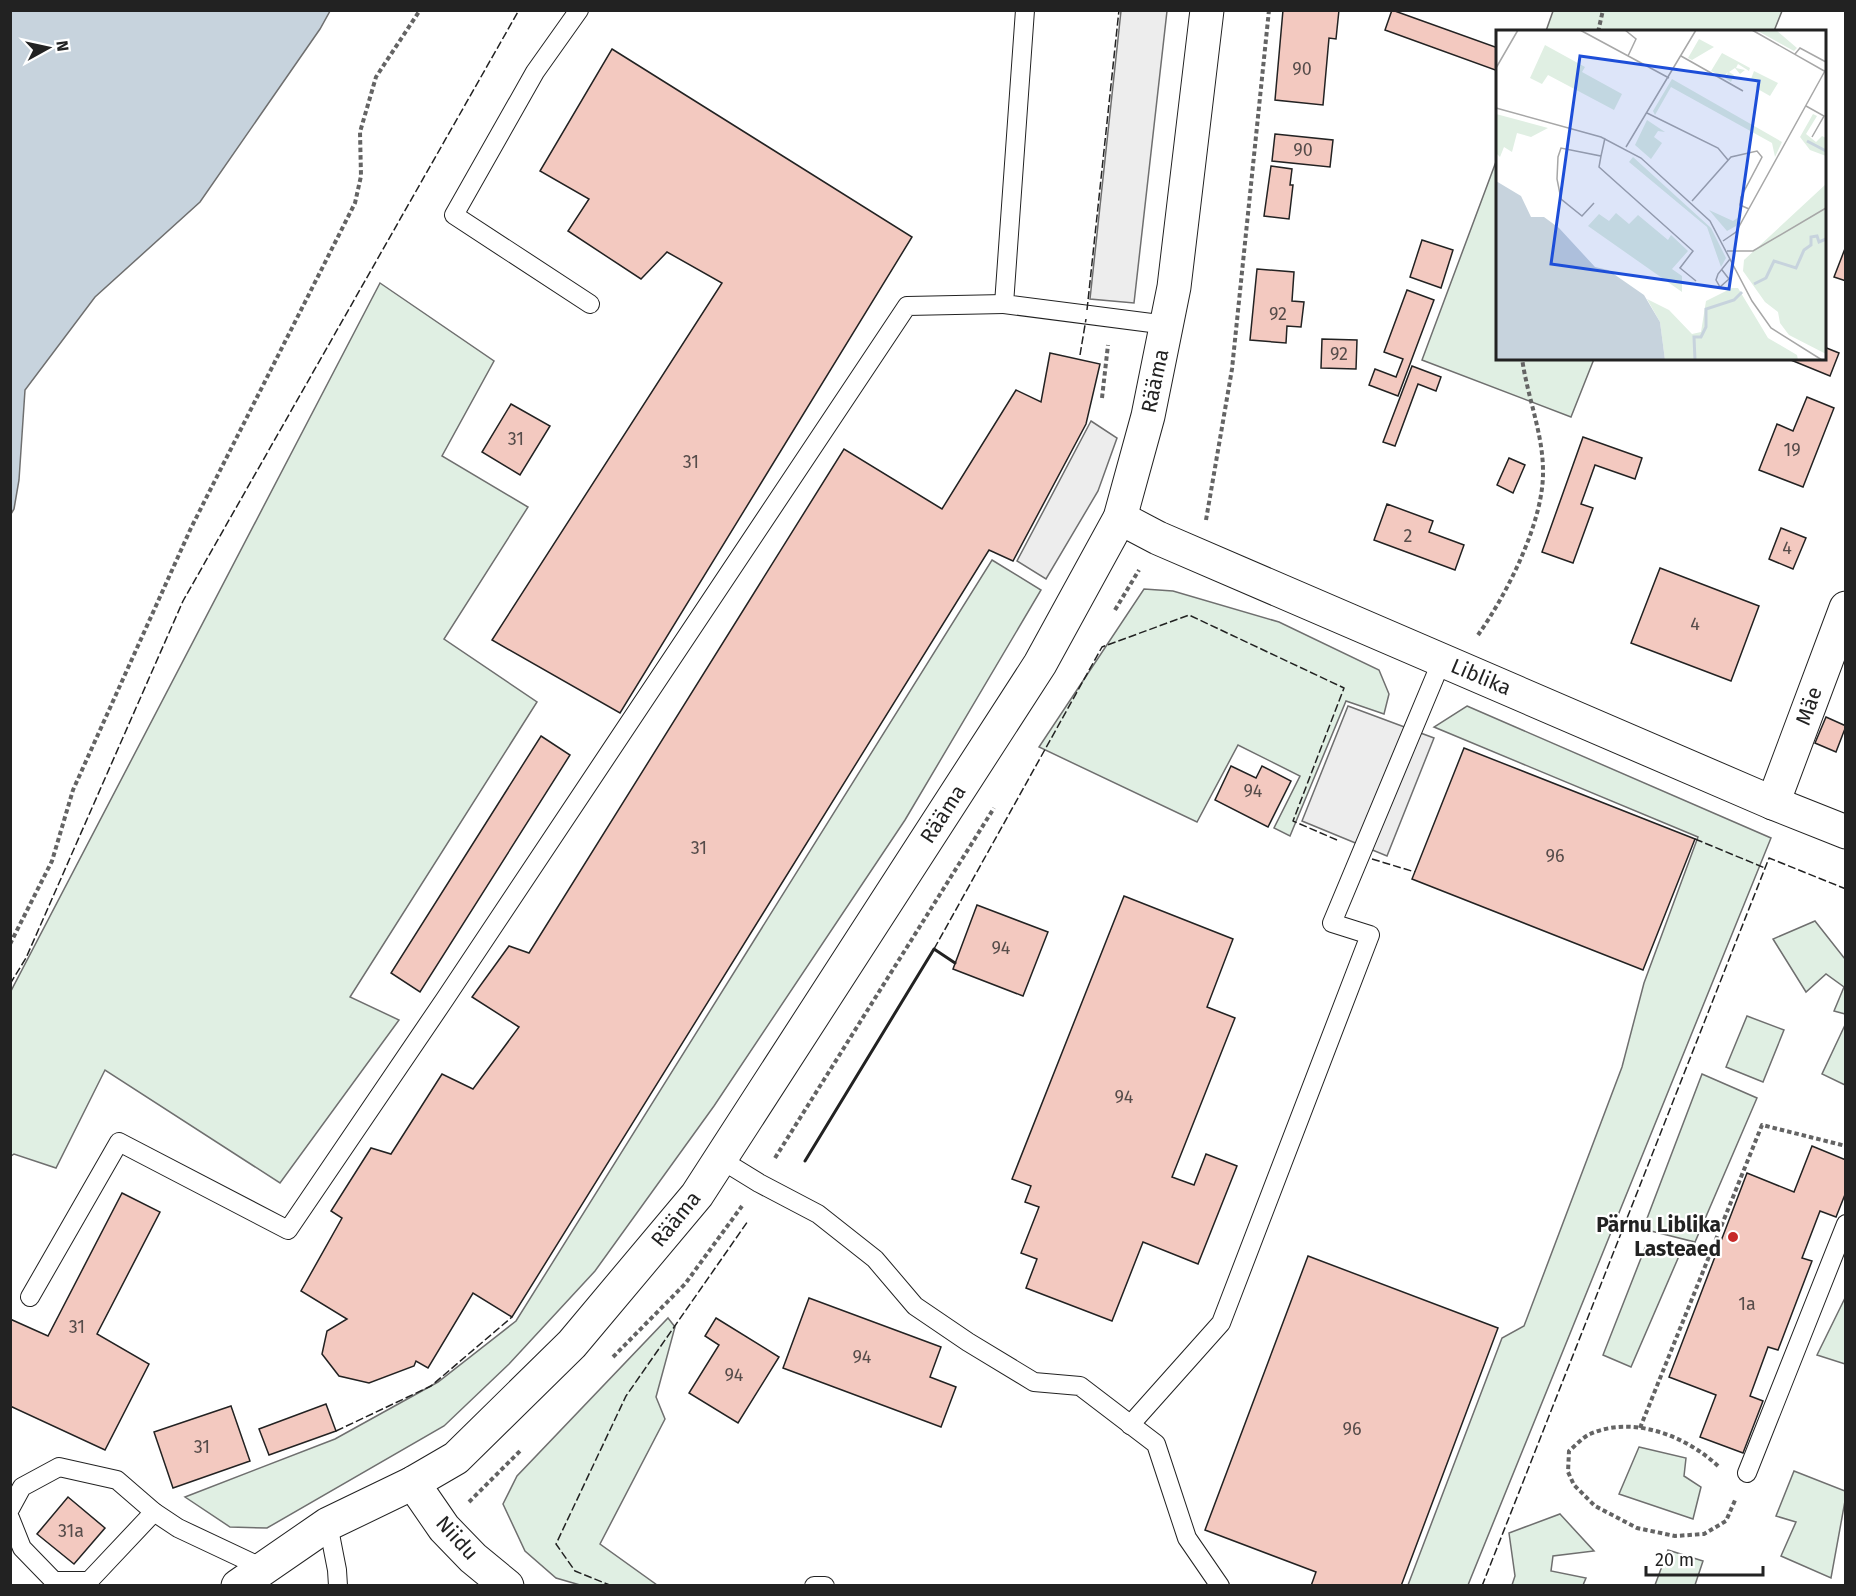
<svg xmlns="http://www.w3.org/2000/svg" width="1856" height="1596" font-family="'Fira Sans',sans-serif">
<style>
.green{fill:#e0efe3;stroke:#6f6f6f;stroke-width:1.5}
.parking{fill:#ededed;stroke:#6f6f6f;stroke-width:1.5}
.water{fill:#c7d3dd;stroke:#6f6f6f;stroke-width:1.5}
.building{fill:#f3c9c0;stroke:#222;stroke-width:1.5}
.lines{fill:none;stroke-linecap:round;stroke-linejoin:round}
.lane-casing{stroke:#222;stroke-width:20}
.street-casing{stroke:#222;stroke-width:35}
.secondary-casing{stroke:#222;stroke-width:35}
.path{stroke:#646464;stroke-width:4;stroke-dasharray:4.5 3;stroke-linecap:butt}
.lane{stroke:#fff;stroke-width:18}
.street{stroke:#fff;stroke-width:33}
.secondary{stroke:#fff;stroke-width:33}
.fence{stroke:#222;stroke-width:1.5;stroke-dasharray:8 3;stroke-linecap:butt}
.wall{stroke:#222;stroke-width:3}
.poi-dot{fill:#c62828;stroke:#fff;stroke-width:2}
.labels{text-anchor:middle;stroke-width:4.5;stroke-linejoin:round;paint-order:stroke}
.number-label{font-size:18px;fill:#564c4a}
.street-label{font-size:21px;fill:#222;stroke:#fff}
.poi-label{font-size:21px;font-weight:bold;fill:#222;stroke:#fff;text-anchor:end}
.inset-river{fill:none;stroke:#c7d3dd;stroke-width:3}
.inset-road{fill:none;stroke:#a7a7a7;stroke-width:1.5}
.view{fill:#1d4ed8;fill-opacity:0.15;stroke:#1d4ed8;stroke-width:3}
.inset-edge{fill:none;stroke:#222;stroke-width:3}
</style>
<rect width="100%" height="100%" fill="#fff"/>
<!-- green -->
<g class="green">
<path d="M1553 11V10L1782 11 1774 31H1546Z"/>
<path d="M1497 159 1498 358 1594 359 1571 417 1422 360Z"/>
<path d="M380 283 494 361 442 456 528 507 444 639 537 702 350 997 399 1020 280 1183 105 1070 56 1168 14 1154 11 1156V991Z"/>
<path d="M992 560 1041 590 905 820 714 1106 595 1271 509 1364 444 1426 267 1528 230 1527 185 1497 335 1439 438 1382 516 1321Z"/>
<path d="M1144 589 1173 591 1279 622 1379 670 1389 694 1384 714 1346 701 1290 836 1274 828 1300 776 1238 745 1197 822 1039 747Z"/>
<path d="M1467 706 1771 838 1468 1585H1408L1502 1338 1524 1326 1622 1067 1644 983 1698 837 1434 727Z"/>
<path d="M1815 921 1845 959V1014L1834 1011 1844 987 1826 974 1806 992 1773 939Z"/>
<path d="M1747 1016 1784 1030 1763 1082 1726 1067Z"/>
<path d="M1845 1025V1085L1822 1074Z"/>
<path d="M1702 1074 1757 1098 1695 1242 1643 1229Z"/>
<path d="M1645 1248 1679 1256 1631 1367 1603 1355Z"/>
<path d="M1845 1298V1364L1817 1355Z"/>
<path d="M668 1318 675 1327 656 1397 665 1419 600 1544 657 1585H580L556 1578 525 1551 503 1504 517 1476Z"/>
<path d="M1639 1447 1686 1458 1684 1476 1701 1487 1693 1519 1619 1494Z"/>
<path d="M1794 1471 1845 1491V1501L1831 1578 1781 1556 1796 1522 1776 1516Z"/>
<path d="M1560 1514 1594 1551 1553 1556 1551 1571 1586 1578 1583 1585H1512L1515 1576 1509 1533Z"/>
<path d="M1668 1550 1703 1561 1695 1585H1655Z"/>
</g>
<!-- parking -->
<g class="parking">
<path d="M1121 11H1167L1134 303 1090 299Z"/>
<path d="M1091 421 1117 438 1098 491 1046 579 1017 561Z"/>
<path d="M1348 706 1434 738 1387 856 1302 821Z"/>
</g>
<!-- water -->
<path class="water" d="M11 10 330 11 320 29 200 202 95 297 25 390 19 480 14 509 11 514Z"/>
<!-- building -->
<g class="building">
<path d="M1283 10H1339L1336 39 1329 38 1323 105 1275 100Z"/>
<path d="M1392 10 1498 48V71L1385 30Z"/>
<path d="M612 49 912 237 620 713 492 640 722 283 667 252 641 279 568 231 589 199 540 171Z"/>
<path d="M1275 134 1333 140 1330 167 1272 161Z"/>
<path d="M1271 166 1292 169 1290 185H1293L1289 219 1264 216Z"/>
<path d="M1422 240 1453 250 1441 288 1410 277Z"/>
<path d="M1846 246V281L1834 277Z"/>
<path d="M1257 269 1294 272 1292 301 1304 302 1301 327 1287 326 1286 343 1250 340Z"/>
<path d="M1407 290 1434 300 1398 396 1369 385 1375 369 1396 377 1403 359 1384 352Z"/>
<path d="M1322 339 1357 340 1356 369 1321 368Z"/>
<path d="M1824 347 1839 353 1830 376 1786 358H1824Z"/>
<path d="M1050 353 1100 364 1086 424 1013 561 989 550 512 1317 473 1293 428 1368 416 1361 414 1366 369 1383 339 1376 322 1354 327 1331 347 1319 301 1291 342 1218 331 1211 371 1148 391 1154 442 1074 473 1089 519 1027 472 997 509 946 529 953 844 449 942 509 1016 390 1041 402Z"/>
<path d="M1412 366 1441 377 1436 391 1418 384 1395 446 1383 442Z"/>
<path d="M1807 397 1834 408 1803 487 1759 470 1777 424 1793 431Z"/>
<path d="M511 404 550 426 520 475 482 452Z"/>
<path d="M1583 437 1642 458 1635 479 1595 465 1581 504 1593 508 1573 563 1542 552Z"/>
<path d="M1509 458 1525 465 1513 493 1497 485Z"/>
<path d="M1387 504 1433 521 1429 532 1464 545 1455 570 1374 540Z"/>
<path d="M1781 528 1806 538 1793 569 1769 559Z"/>
<path d="M1660 568 1759 606 1731 681 1631 643Z"/>
<path d="M1826 717 1846 726 1836 752 1815 743Z"/>
<path d="M541 736 570 755 420 992 391 973Z"/>
<path d="M1464 748 1695 839 1643 970 1412 879Z"/>
<path d="M1231 766 1256 778 1262 766 1291 781 1268 827 1215 800Z"/>
<path d="M1124 896 1233 939 1207 1007 1235 1018 1172 1177 1194 1185 1206 1154 1237 1166 1198 1264 1143 1242 1112 1321 1026 1288 1037 1259 1021 1253 1039 1207 1025 1202 1031 1186 1012 1179Z"/>
<path d="M977 905 1048 932 1023 996 953 969Z"/>
<path d="M1812 1146 1846 1160V1192L1836 1217 1820 1211 1802 1258 1812 1261 1778 1350 1768 1347 1750 1396 1763 1401 1743 1453 1700 1437 1716 1395 1669 1377 1747 1173 1794 1192Z"/>
<path d="M122 1193 160 1212 97 1334 149 1364 105 1450 10 1406V1319L48 1336Z"/>
<path d="M1308 1256 1498 1328 1401 1586H1311L1316 1572 1205 1530Z"/>
<path d="M809 1298 941 1347 930 1377 956 1387 941 1427 783 1368Z"/>
<path d="M716 1318 779 1357 738 1423 689 1393 719 1345 705 1336Z"/>
<path d="M326 1404 336 1431 269 1455 259 1429Z"/>
<path d="M231 1406 250 1461 173 1488 154 1432Z"/>
<path d="M68 1497 105 1528 74 1564 37 1534Z"/>
</g>
<g class="lines">
<!-- lane casing -->
<g class="lane-casing">
<g id="lane">
<path d="M579 10 535 72 454 215 590 304"/>
<path d="M1025 10 1004 304 1167 325"/>
<path d="M720 1159 759 1183 818 1214 875 1259 915 1306 968 1342 1034 1382 1080 1386 1156 1444 1187 1538 1220 1586"/>
<path d="M30 1297 119 1142 288 1230 445 999 907 306 1004 304"/>
<path d="M1130 1425 1221 1323 1370 935 1332 923 1442 660"/>
<path d="M1747 1473 1846 1224"/>
<path d="M10 1509 22 1487 59 1467 117 1480 154 1512 178 1528 263 1568"/>
<path d="M10 1518 22 1548 54 1581H89L154 1512"/>
<path d="M328 1524 337 1570 338 1586"/>
<path d="M814 1586H825"/>
</g>
</g>
<!-- street casing -->
<g class="street-casing">
<g id="street">
<path d="M1120 518 1158 538 1773 803 1846 832"/>
<path d="M1773 803 1846 608"/>
</g>
</g>
<!-- secondary casing -->
<g class="secondary-casing">
<g id="secondary">
<path d="M413 1483 444 1528 473 1558 507 1586"/>
<path d="M238 1586 328 1524 413 1483 456 1458 572 1344 697 1195 1040 664 1120 518 1148 416 1174 287 1207 10"/>
</g>
</g>
<!-- path -->
<g class="path">
<path d="M1598 32 1603 10"/>
<path d="M1102 398 1108 345"/>
<path d="M1206 520 1232 369 1269 10"/>
<path d="M1115 610 1139 570"/>
<path d="M1478 635C1507 594 1544 521 1543 471 1543 433 1527 396 1522 358"/>
<path d="M10 944 52 861 73 790 191 528 355 203 361 176 360 132 376 77 420 10"/>
<path d="M775 1158 994 808"/>
<path d="M613 1357 685 1284 742 1206"/>
<path d="M1640 1428 1762 1125 1846 1146"/>
<path d="M1718 1466C1686 1436 1633 1415 1590 1434 1583 1437 1575 1446 1569 1451L1568 1472 1574 1485 1595 1506 1637 1528 1675 1536 1704 1534 1726 1521 1736 1498"/>
<path d="M469 1502 521 1450"/>
</g>
<!-- lane -->
<use href="#lane" class="lane"/>
<!-- street -->
<use href="#street" class="street"/>
<!-- secondary -->
<use href="#secondary" class="secondary"/>
<!-- fence -->
<g class="fence">
<path d="M1087 310 1119 10"/>
<path d="M1080 355 1086 319"/>
<path d="M1695 839 1765 868"/>
<path d="M1372 859 1415 872"/>
<path d="M934 949 1102 647 1189 615 1344 688 1293 821 1337 840"/>
<path d="M10 984 26 958 183 601 519 10"/>
<path d="M336 1431 431 1386 512 1317"/>
<path d="M612 1586 575 1571 556 1544 626 1396 748 1221"/>
<path d="M1482 1586 1769 858 1846 889"/>
</g>
<!-- wall -->
<path class="wall" d="M805 1161 934 949 955 963"/>
</g>
<!-- markers -->
<circle class="poi-dot" cx="1733" cy="1237" r="6"/>
<g class="labels">
<!-- number labels -->
<g class="number-label">
<text x="1302" y="75">90</text>
<text x="1303" y="156">90</text>
<text x="1278" y="320">92</text>
<text x="1339" y="360">92</text>
<text x="516" y="445">31</text>
<text x="1792" y="456">19</text>
<text x="691" y="468">31</text>
<text x="1408" y="542">2</text>
<text x="1787" y="554">4</text>
<text x="1695" y="630">4</text>
<text x="1253" y="797">94</text>
<text x="699" y="854">31</text>
<text x="1555" y="862">96</text>
<text x="1001" y="954">94</text>
<text x="1124" y="1103">94</text>
<text x="1747" y="1310">1a</text>
<text x="77" y="1333">31</text>
<text x="862" y="1363">94</text>
<text x="734" y="1381">94</text>
<text x="1352" y="1435">96</text>
<text x="202" y="1453">31</text>
<text x="71" y="1537">31a</text>
</g>
<!-- street labels -->
<g class="street-label">
<text transform="translate(1155 381) rotate(-78)" y="7">Rääma</text>
<text transform="translate(1481 677) rotate(23)" y="7">Liblika</text>
<text transform="translate(1809 706) rotate(-70)" y="7">Mäe</text>
<text transform="translate(943 814) rotate(-57)" y="7">Rääma</text>
<text transform="translate(676 1219) rotate(-51)" y="7">Rääma</text>
<text transform="translate(457 1538) rotate(48)" y="7">Niidu</text>
</g>
<!-- poi labels -->
<g class="poi-label">
<text x="1721" y="1232">Pärnu Liblika<tspan x="1721" dy="24">Lasteaed</tspan></text>
</g>
</g>
<!-- overview -->
<g transform="translate(1496 30)">
<rect width="330" height="330" fill="#fff"/>
<path d="M260 0H280L301 18 298 21ZM203 9 218 17 196 30 192 28ZM49 15 89 37 86 42 126 64 118 80 52 45 46 54 34 48ZM226 23 254 38 253 41 242 34 240 38 249 40 244 44 239 38 233 42 238 45 235 52 229 48 232 42 227 47 215 41ZM258 41 282 53 274 66 260 58 261 53 255 49ZM176 49 286 112 279 127 276 113 175 57 159 85 157 81ZM0 84 52 98 35 107 21 103 16 122 8 117 4 127 0 123ZM317 84 321 86 310 104 320 112 326 106 330 108V126L314 120 304 107ZM151 90 169 102 162 101 158 107 166 113 155 129 139 115ZM137 127 215 198 230 228 225 237 211 197 133 132ZM330 154V324L293 305 284 293 282 282 269 272 247 241 248 230ZM213 180 237 191 246 185 240 196 231 201ZM120 183 133 194 142 185 172 210 175 205 192 221 176 239 186 246V262L92 196 103 184 113 191ZM236 258H242L272 308 301 325 302 330H169L164 292 151 269 173 280 196 304 205 302 210 271Z" fill="#e0efe3"/>
<path d="M0 151 25 166 35 187H48L63 198 99 237 112 240 148 265 164 292 169 330H0Z" fill="#c7d3dd"/>
<path class="inset-river" d="M311 111 330 121M258 254 270 248 278 231 300 238 308 220 315 215V207L321 206 323 212 330 209M199 330 198 307H205L210 297V279L238 270 246 262"/>
<path class="inset-road" d="M84 0 173 48M129 0 140 9 132 26M256 0 330 42M299 24 304 18 330 32M185 26 247 61M0 38 22 0M310 76 328 86 316 107M0 78 105 107 145 128 214 191 256 271 275 298 326 330M151 83 222 118 232 130M130 117 200 0M105 126 103 137 197 221 184 238 200 251M196 171 235 127 261 121 266 127 245 167 244 175 253 179M98 173 86 186 65 169 61 149 62 127 65 118 105 126 109 108M227 211 240 202 330 39M231 221H257L330 178M226 240 233 249 224 257 220 250 222 244 234 229"/>
<path class="view" d="M84 26 263 51 233 259 55 234Z"/>
<rect width="330" height="330" class="inset-edge"/>
</g>
<!-- border -->
<rect width="1856" height="1596" fill="none" stroke="#222222" stroke-width="24"/>
<!-- north arrow -->
<g transform="translate(48 48) rotate(82)" stroke="#ffffff" stroke-width="4.5" paint-order="stroke">
<path d="M0-4.5L10 22L0 15L-10 22Z" fill="#222222"/>
<text y="-9" font-size="16" font-weight="bold" text-anchor="middle" fill="#222222">N</text>
</g>
<!-- scale -->
<path d="M1646 1566v9h117v-9" fill="none" stroke="#222222" stroke-width="3"/>
<text x="1655" y="1566" font-size="18" fill="#222222" stroke="#ffffff" stroke-width="4.5" paint-order="stroke">20 m</text>
</svg>
